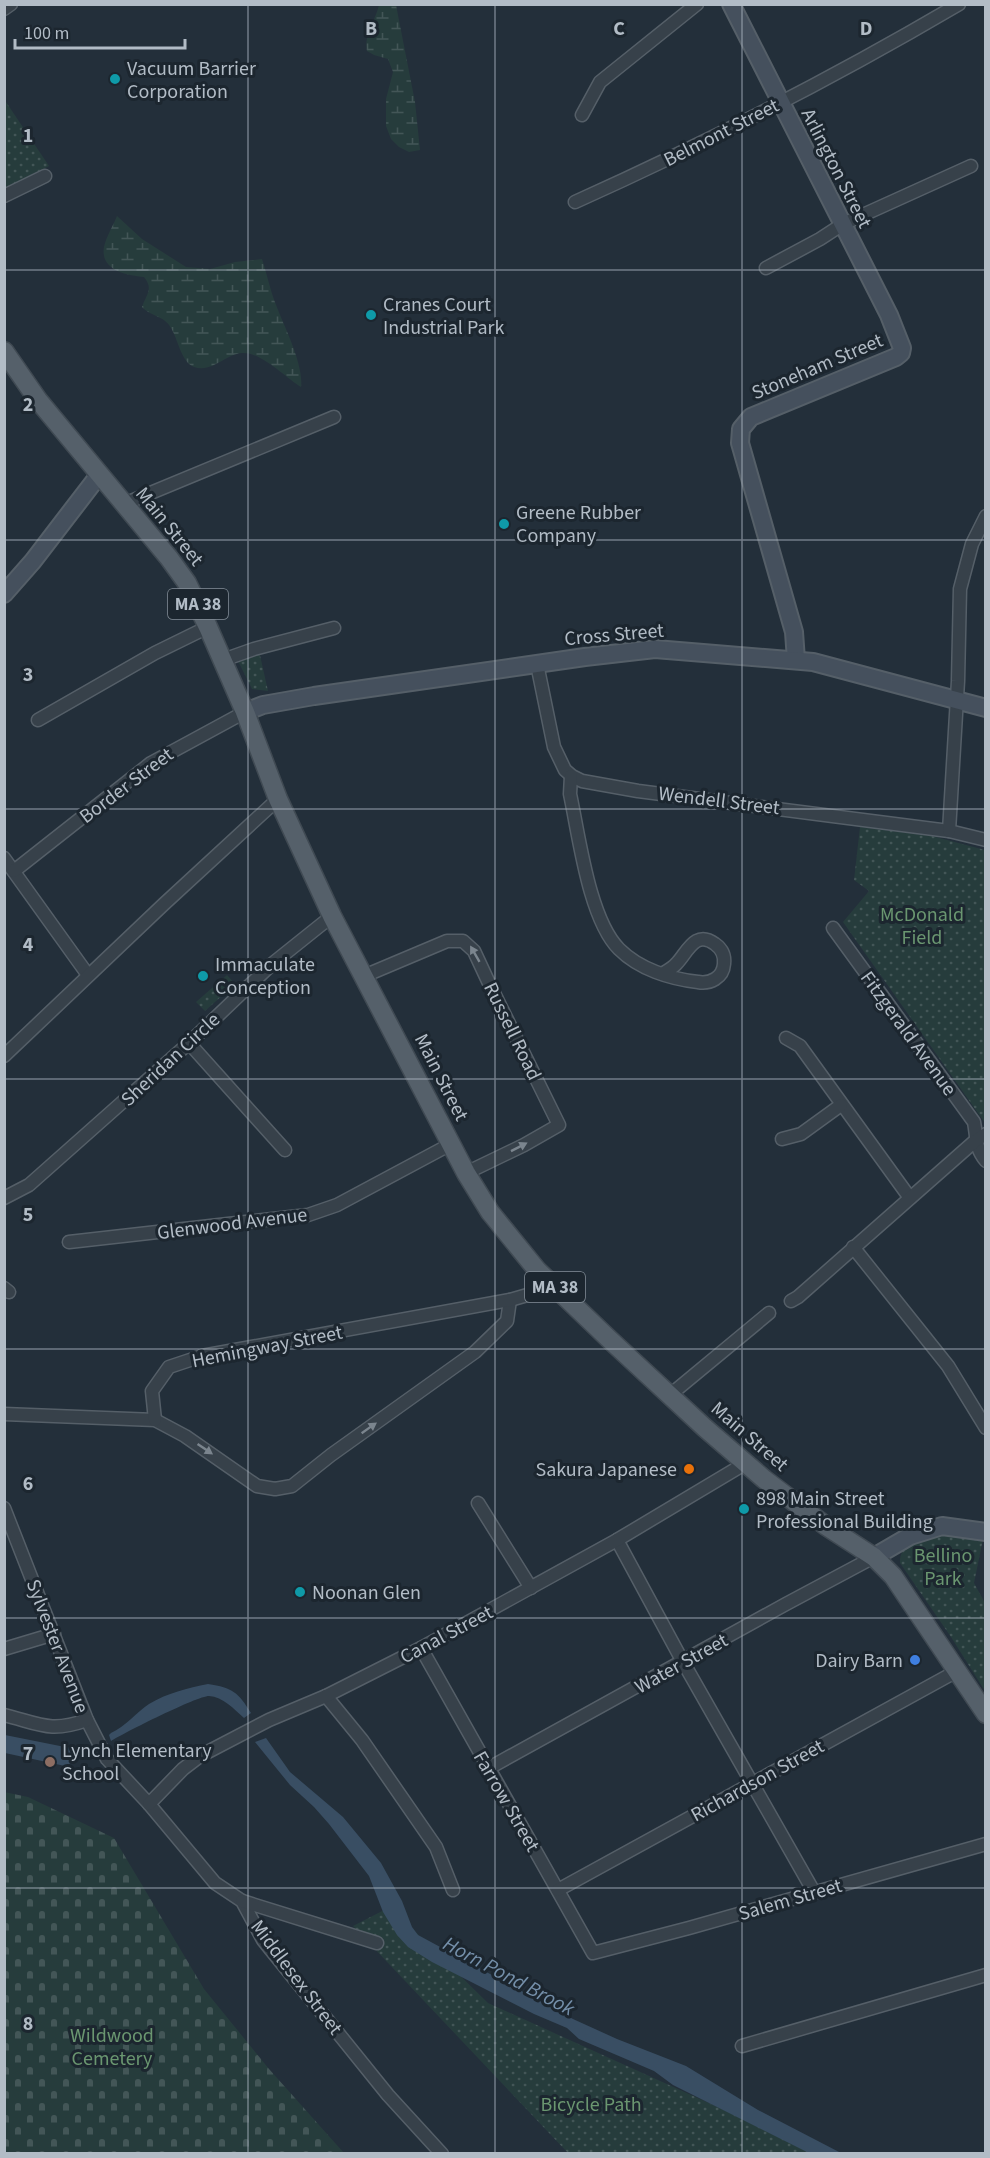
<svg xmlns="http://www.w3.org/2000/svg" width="990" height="2158" font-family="'Source Sans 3',sans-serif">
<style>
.wetland{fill:url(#wetland-marsh)}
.cemetery{fill:url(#cemetery-stones)}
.park{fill:url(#park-dots)}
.water{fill:#394e63}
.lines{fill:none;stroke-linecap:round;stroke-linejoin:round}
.street-casing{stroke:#555f68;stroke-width:15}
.secondary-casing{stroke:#555f68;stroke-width:20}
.primary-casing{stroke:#404a53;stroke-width:21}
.street{stroke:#37414a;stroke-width:12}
.secondary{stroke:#45505d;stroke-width:16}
.primary{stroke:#55606a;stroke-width:18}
.oneway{fill:#7b858e}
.grid{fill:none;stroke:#b2bcc6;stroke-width:1.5;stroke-opacity:0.55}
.culture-dot{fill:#0f9aa8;stroke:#1c262f;stroke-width:2}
.food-dot{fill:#e8710a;stroke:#1c262f;stroke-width:2}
.shop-dot{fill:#3f7fe0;stroke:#1c262f;stroke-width:2}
.education-dot{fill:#8d6e63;stroke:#1c262f;stroke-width:2}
.labels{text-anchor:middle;stroke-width:6;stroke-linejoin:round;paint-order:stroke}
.shield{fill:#1c262f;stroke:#858f99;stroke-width:1.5}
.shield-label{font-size:18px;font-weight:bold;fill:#b2bcc6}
.poi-label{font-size:20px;fill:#b2bcc6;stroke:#1c262f;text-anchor:start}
.street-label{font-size:20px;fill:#b2bcc6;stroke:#1c262f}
.park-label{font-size:20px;fill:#6a9670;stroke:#1c262f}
.water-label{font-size:21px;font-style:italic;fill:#748fa9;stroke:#1c262f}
.grid-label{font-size:20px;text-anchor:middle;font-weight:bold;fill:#b2bcc6;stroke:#1c262f;stroke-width:6;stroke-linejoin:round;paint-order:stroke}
</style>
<defs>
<pattern id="wetland-marsh" width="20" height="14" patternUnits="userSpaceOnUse" patternTransform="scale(1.5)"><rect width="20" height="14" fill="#263c3c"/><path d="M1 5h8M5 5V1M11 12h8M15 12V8" fill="none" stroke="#435657"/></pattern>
<pattern id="cemetery-stones" width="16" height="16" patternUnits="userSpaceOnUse" patternTransform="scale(1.5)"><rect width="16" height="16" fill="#263c3c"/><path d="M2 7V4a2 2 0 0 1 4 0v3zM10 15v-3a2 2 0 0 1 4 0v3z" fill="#435657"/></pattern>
<pattern id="park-dots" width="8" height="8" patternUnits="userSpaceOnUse" patternTransform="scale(1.5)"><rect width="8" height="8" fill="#263c3c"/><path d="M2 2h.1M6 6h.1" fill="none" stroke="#435657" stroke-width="1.8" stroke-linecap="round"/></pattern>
</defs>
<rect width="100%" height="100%" fill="#232f3a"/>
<!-- wetland -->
<g class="wetland">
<path d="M379 5H396L415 102 420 150 409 152 399 147 391 139 386 126V99L393 72 388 59 374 55 367 51C364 33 375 22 379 5Z"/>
<path d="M117 216 142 239 186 267 210 269 235 262 262 259C267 274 270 290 276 305 284 326 304 365 301 387 286 378 260 351 242 353 225 354 213 373 194 367 181 362 178 339 171 328 165 316 150 316 142 307 146 295 154 289 144 277 127 275 100 271 104 247 106 237 113 226 117 216Z"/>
</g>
<!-- cemetery -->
<path class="cemetery" d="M4 1792 28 1797 114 1838 204 1989 269 2069 344 2153H5Z"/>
<!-- park -->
<g class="park">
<path d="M6 102 49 166 5 188 4 103Z"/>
<path d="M259 651 268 691 252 689 237 659Z"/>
<path d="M860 827 932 836 985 850V1123L843 922 869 891 854 880Z"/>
<path d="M227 975 235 984 205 1011 196 1002Z"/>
<path d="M936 1533 983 1539 974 1583 985 1603V1691L951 1637 900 1563C899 1543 920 1540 936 1533Z"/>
<path d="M390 1907 488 2003 819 2153H568L353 1926Z"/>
</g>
<!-- water -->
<g class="water">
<path d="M208 1684C233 1688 238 1692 251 1713L244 1718C234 1709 223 1697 209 1696 197 1696 124 1733 111 1741L109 1735 111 1733C125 1727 137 1712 149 1704 167 1693 188 1688 208 1684Z"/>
<path d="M5 1735 65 1747 80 1746 82 1752 79 1759 65 1766 5 1753Z"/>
<path d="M266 1738 290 1772 343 1817 381 1863 402 1901 412 1927 418 1935 573 2019 617 2039 686 2066 758 2110 841 2153H809L673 2085 654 2071 579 2039 567 2028 534 2014 432 1962 408 1947 397 1935 383 1912 369 1876 329 1824 314 1807 290 1785 255 1742Z"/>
</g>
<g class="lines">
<!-- street casing -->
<g class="street-casing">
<g id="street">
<path d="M4 9 11 4"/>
<path d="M582 115 600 82 697 4"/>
<path d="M4 196 45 176"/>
<path d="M575 202C706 143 835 77 959 4"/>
<path d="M766 268 820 239 843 224 971 166"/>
<path d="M124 504 334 417"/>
<path d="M223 660 254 649 334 628"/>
<path d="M537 664 554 747 565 770 572 776 582 781 638 791 949 831 986 840"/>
<path d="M38 720 155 653 208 627"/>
<path d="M571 776 570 794C579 836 589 919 619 949 639 969 670 979 698 982 710 984 723 978 724 964 725 956 722 949 715 944 695 929 687 953 677 963 673 968 667 971 662 974"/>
<path d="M949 831 958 681 960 589 972 544 986 516"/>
<path d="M4 858 88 975"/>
<path d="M14 871 151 763 245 712"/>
<path d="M833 928 974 1122C977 1138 975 1148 986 1161"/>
<path d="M364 976 447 941H463L474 951 488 981 559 1125 524 1145 466 1173"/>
<path d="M786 1038 800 1046 910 1198"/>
<path d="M189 1043 285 1150"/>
<path d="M4 1056 164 904 278 799"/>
<path d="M782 1139 801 1134 841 1105"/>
<path d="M4 1198 29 1185 189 1043 272 964 332 916"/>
<path d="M69 1242 308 1215 337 1205 451 1144"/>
<path d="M853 1247 948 1366 986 1428"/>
<path d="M4 1288 9 1292"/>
<path d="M791 1301 798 1297 975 1141 986 1134"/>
<path d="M670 1395 769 1313"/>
<path d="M4 1414 155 1420 185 1436 257 1486 275 1489 292 1486 331 1455 475 1352 507 1321 510 1300"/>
<path d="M155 1420 152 1391 169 1367 202 1356 510 1300 555 1287"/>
<path d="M478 1503 531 1588"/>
<path d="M4 1508 87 1720 107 1759 149 1804 215 1883 242 1901 263 1940 388 2095 442 2154"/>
<path d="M617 1540 683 1662 814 1892"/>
<path d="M421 1648 593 1953 689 1928 986 1844"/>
<path d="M4 1649 54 1634"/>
<path d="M326 1696 362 1740 436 1847 453 1890"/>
<path d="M4 1715C40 1724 50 1733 87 1720"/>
<path d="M489 1768 786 1604 874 1557"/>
<path d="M149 1804 183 1769 200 1756 269 1720 326 1696 421 1648 617 1540 746 1463"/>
<path d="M558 1890 957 1671"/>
<path d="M242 1901 377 1943"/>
<path d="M742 2046 986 1975"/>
</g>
</g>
<!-- secondary casing -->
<g class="secondary-casing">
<g id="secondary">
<path d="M731 4 889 315 902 348 901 353 896 357 751 417 741 429 740 443 794 632 796 660"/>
<path d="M4 594 33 561 99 475"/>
<path d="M245 712 263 705 314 696 585 657 655 649 813 662 986 708"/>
<path d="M874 1557 910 1536 942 1526 986 1532"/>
</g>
</g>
<!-- primary casing -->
<g class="primary-casing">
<path id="primary" d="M4 351 38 400 169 558 187 583 208 627 245 712 278 799 332 916 466 1173 490 1212 537 1270 608 1338 705 1428 764 1479 826 1526 874 1557 893 1576 986 1714"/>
</g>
<!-- street -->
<use href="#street" class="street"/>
<!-- secondary -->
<use href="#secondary" class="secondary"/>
<!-- primary -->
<use href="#primary" class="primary"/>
</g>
<!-- one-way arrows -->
<defs><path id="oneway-solid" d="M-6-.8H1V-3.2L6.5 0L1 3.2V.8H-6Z" transform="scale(1.5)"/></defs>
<g class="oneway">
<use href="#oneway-solid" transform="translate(475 954) rotate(-120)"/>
<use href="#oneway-solid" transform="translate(519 1147) rotate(-27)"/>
<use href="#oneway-solid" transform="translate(369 1428) rotate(-35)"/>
<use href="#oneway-solid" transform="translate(205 1449) rotate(34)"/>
</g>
<!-- grid -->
<path class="grid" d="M248 4V2154M495 4V2154M742 4V2154M4 270H986M4 540H986M4 809H986M4 1079H986M4 1349H986M4 1618H986M4 1888H986"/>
<!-- markers -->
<g class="culture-dot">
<circle cx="115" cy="79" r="6"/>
<circle cx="371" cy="315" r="6"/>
<circle cx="504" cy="524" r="6"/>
<circle cx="203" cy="976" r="6"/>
<circle cx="744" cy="1509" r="6"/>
<circle cx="300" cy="1592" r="6"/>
</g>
<circle class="food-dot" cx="689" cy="1469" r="6"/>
<circle class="shop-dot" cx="915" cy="1660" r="6"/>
<circle class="education-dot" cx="50" cy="1762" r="6"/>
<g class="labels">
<!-- shield labels -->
<g class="shield">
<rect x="168" y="589" width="60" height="30" rx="4.5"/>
<rect x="525" y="1272" width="60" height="30" rx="4.5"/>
</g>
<g class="shield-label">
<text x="198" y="610">MA 38</text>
<text x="555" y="1293">MA 38</text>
</g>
<!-- poi labels -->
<g class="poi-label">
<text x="127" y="75">Vacuum Barrier<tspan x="127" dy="23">Corporation</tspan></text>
<text x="383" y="311">Cranes Court<tspan x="383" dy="23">Industrial Park</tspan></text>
<text x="516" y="519">Greene Rubber<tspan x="516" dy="23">Company</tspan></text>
<text x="215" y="971">Immaculate<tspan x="215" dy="23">Conception</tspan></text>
<text x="677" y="1476" text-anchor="end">Sakura Japanese</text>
<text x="756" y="1505">898 Main Street<tspan x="756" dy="23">Professional Building</tspan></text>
<text x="312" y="1599">Noonan Glen</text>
<text x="903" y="1667" text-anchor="end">Dairy Barn</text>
<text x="62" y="1757">Lynch Elementary<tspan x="62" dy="23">School</tspan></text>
</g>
<!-- street labels -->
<g class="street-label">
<text transform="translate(721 132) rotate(-27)" y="7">Belmont Street</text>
<text transform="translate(837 168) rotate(63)" y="7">Arlington Street</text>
<text transform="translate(817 366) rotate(-23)" y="7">Stoneham Street</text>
<text transform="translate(170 526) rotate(51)" y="7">Main Street</text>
<text transform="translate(614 634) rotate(-5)" y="7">Cross Street</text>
<text transform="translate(126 785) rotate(-37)" y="7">Border Street</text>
<text transform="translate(719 800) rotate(7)" y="7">Wendell Street</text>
<text transform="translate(513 1031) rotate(64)" y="7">Russell Road</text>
<text transform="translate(909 1033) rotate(54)" y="7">Fitzgerald Avenue</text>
<text transform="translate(170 1059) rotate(-43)" y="7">Sheridan Circle</text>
<text transform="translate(442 1077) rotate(63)" y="7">Main Street</text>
<text transform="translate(232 1223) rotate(-7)" y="7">Glenwood Avenue</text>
<text transform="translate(267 1346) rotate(-11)" y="7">Hemingway Street</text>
<text transform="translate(750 1436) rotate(41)" y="7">Main Street</text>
<text transform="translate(446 1634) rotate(-28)" y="7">Canal Street</text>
<text transform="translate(58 1646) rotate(69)" y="7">Sylvester Avenue</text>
<text transform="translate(681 1663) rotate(-29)" y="7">Water Street</text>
<text transform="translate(757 1780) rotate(-29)" y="7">Richardson Street</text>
<text transform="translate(507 1801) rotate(60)" y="7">Farrow Street</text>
<text transform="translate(790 1899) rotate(-16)" y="7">Salem Street</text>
<text transform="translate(297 1977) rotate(53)" y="7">Middlesex Street</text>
</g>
<!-- park labels -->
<g class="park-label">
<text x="922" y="921">McDonald<tspan x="922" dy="23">Field</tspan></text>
<text x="943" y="1562">Bellino<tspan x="943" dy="23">Park</tspan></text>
<text x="112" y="2042">Wildwood<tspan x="112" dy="23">Cemetery</tspan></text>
<text x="591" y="2111">Bicycle Path</text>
</g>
<!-- water labels -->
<g class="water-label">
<text transform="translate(509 1976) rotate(28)" y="7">Horn Pond Brook</text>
</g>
</g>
<g class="grid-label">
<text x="371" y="35">B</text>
<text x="619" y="35">C</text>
<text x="866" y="35">D</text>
<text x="28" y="142">1</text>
<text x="28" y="411">2</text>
<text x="28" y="681">3</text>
<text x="28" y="951">4</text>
<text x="28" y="1221">5</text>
<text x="28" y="1490">6</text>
<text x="28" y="1760">7</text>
<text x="28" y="2030">8</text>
</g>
<!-- border -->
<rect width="990" height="2158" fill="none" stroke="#b2bcc6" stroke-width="12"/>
<!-- scale -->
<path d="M15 39v9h170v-9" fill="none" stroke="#b2bcc6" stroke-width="3"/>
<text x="24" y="39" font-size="18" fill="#b2bcc6" stroke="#1c262f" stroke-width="4.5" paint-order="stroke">100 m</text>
</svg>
